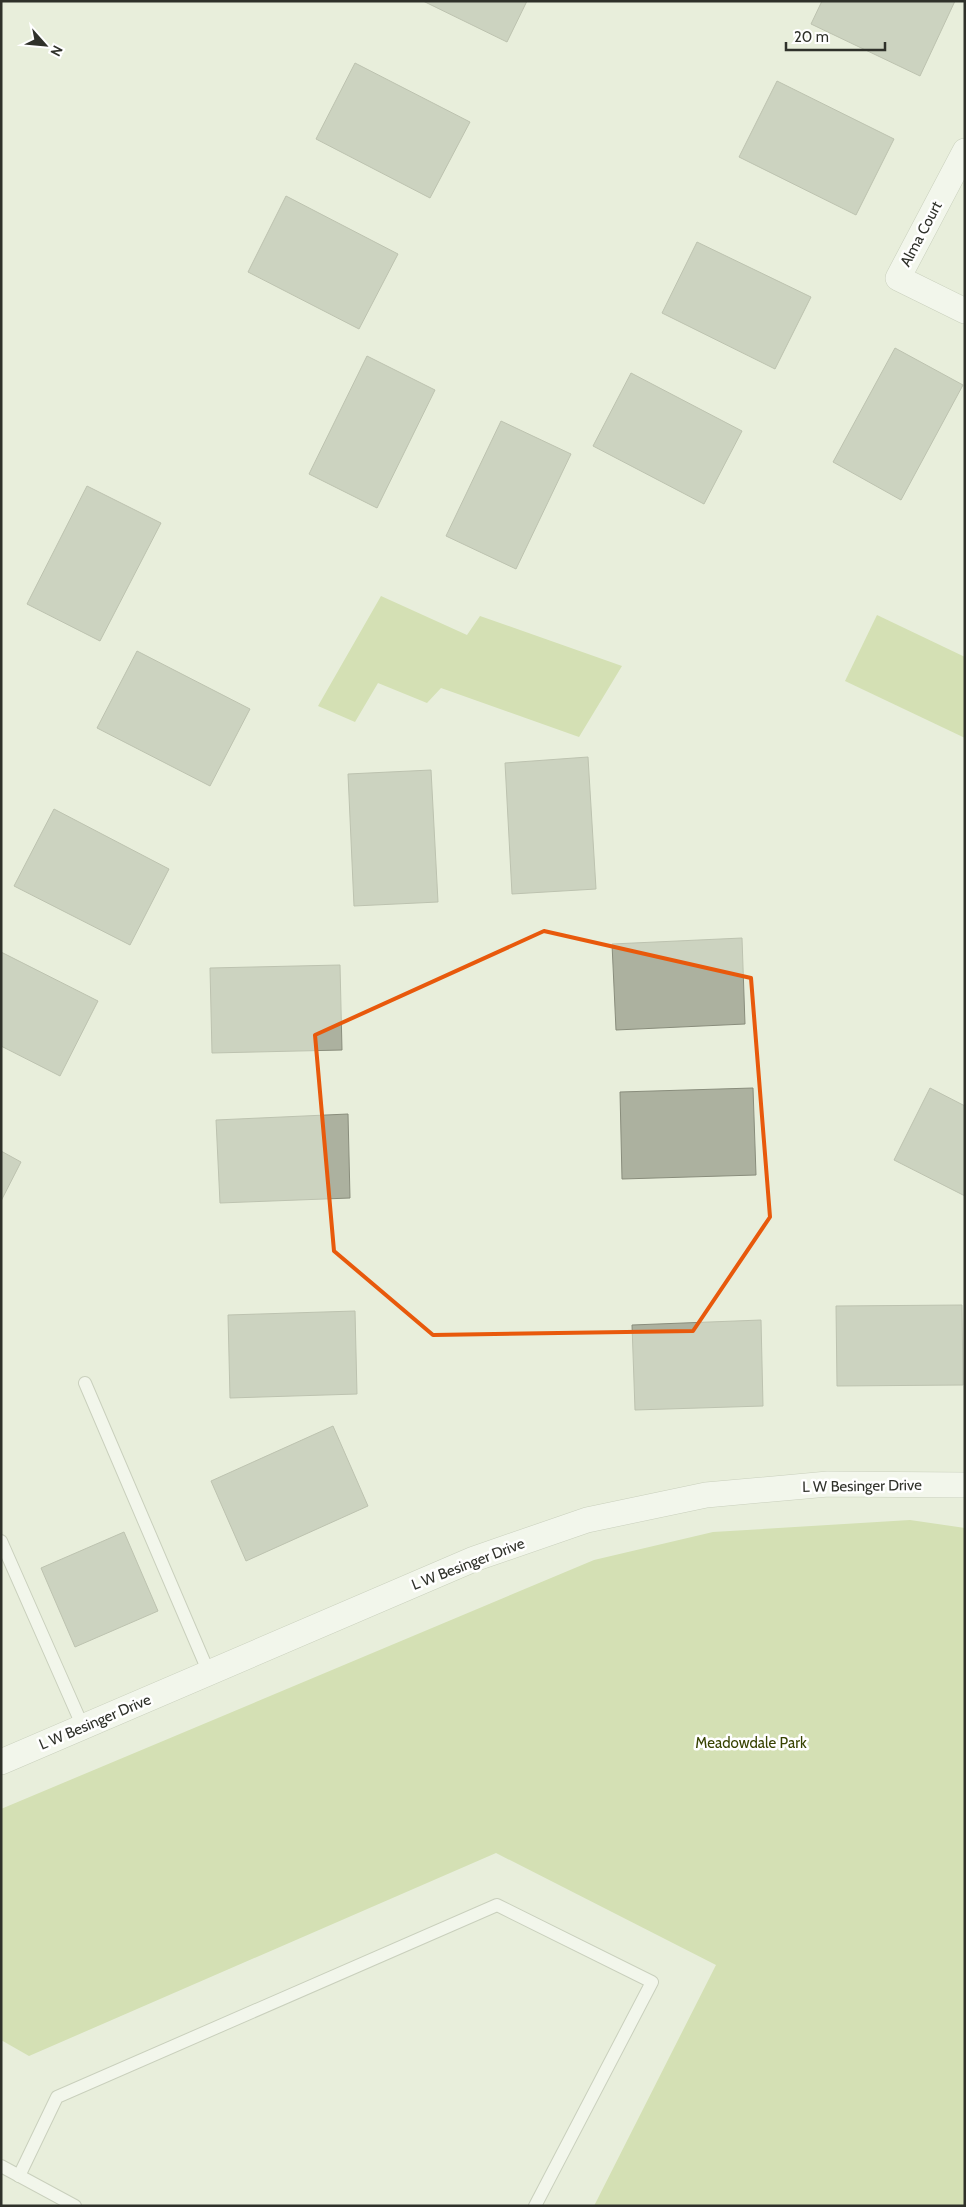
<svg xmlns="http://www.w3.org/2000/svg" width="966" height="2207" font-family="Cabin,sans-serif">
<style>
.green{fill:#bcce85}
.building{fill:#acb19f;stroke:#898d7c}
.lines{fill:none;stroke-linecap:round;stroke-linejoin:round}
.service-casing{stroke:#a5aa98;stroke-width:14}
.minor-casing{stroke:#a5aa98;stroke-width:26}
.service{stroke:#fff;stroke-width:12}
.minor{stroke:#fff;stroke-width:25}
.marked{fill:none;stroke:#e8590c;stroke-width:4;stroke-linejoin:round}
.labels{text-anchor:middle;stroke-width:5;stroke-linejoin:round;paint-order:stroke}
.street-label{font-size:15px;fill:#2f312a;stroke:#fff}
.park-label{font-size:15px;fill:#384302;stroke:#fff}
</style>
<rect width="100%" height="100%" fill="#e8eedb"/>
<!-- green -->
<g class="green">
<path d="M381 596 467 635 480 616 622 666 579 737 441 688 427 703 378 683 355 722 318 706Z"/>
<path d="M877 615 965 657V738L845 681Z"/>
<path d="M910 1520 965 1528V2206H594L716 1965 496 1853 29 2056 1 2040V1809L594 1560 713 1532Z"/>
</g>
<!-- building -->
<g class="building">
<path d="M423 1H527L507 42Z"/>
<path d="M822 1H955L920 76 811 24Z"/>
<path d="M355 63 470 122 430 198 316 139Z"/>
<path d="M777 81 894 139 856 215 739 157Z"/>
<path d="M286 196 398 254 359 329 248 272Z"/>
<path d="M697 242 811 297 775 369 662 313Z"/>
<path d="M895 348 963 385 901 500 833 462Z"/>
<path d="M367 356 435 390 377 508 309 474Z"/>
<path d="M631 373 742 431 704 504 593 446Z"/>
<path d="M501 421 571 454 516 569 446 536Z"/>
<path d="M87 486 161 523 100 641 27 604Z"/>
<path d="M137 651 250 709 210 786 97 728Z"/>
<path d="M588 757 596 889 512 894 505 763Z"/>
<path d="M431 770 438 902 354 906 348 774Z"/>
<path d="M54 809 169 869 130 945 14 886Z"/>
<path d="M742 938 745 1024 616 1030 612 944Z"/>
<path d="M1 952 98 1001 60 1076 1 1046Z"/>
<path d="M340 965 342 1050 212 1053 210 968Z"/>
<path d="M753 1088 756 1175 622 1179 620 1092Z"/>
<path d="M930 1088 965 1106V1196L894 1160Z"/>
<path d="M348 1114 350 1198 220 1203 216 1120Z"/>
<path d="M1 1151 21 1162 1 1201Z"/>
<path d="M962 1305 963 1385 837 1386 836 1306Z"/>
<path d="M355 1311 357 1394 230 1398 228 1315Z"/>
<path d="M761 1320 763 1406 635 1410 632 1325Z"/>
<path d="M333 1426 368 1506 246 1561 211 1481Z"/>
<path d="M124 1532 158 1611 75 1647 41 1568Z"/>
</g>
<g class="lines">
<!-- service casing -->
<g class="service-casing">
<g id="service">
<path d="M85 1383 209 1673"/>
<path d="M1 1541 83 1727"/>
<path d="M1 2166 75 2206"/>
<path d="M19 2176 57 2097 497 1905 652 1982 535 2206"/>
</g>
</g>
<!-- minor casing -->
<g class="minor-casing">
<g id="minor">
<path d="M965 151 898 278 965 311"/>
<path d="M1 1762 474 1559 587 1520 706 1495 828 1484 965 1485"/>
</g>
</g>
<!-- service -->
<use href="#service" class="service"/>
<!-- minor -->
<use href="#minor" class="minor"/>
</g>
<!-- marked area -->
<path d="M0 0H966V2207H0ZM544 931 751 978 770 1217 693 1331 433 1335 334 1251 315 1035Z" fill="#e8eedb" fill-opacity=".55" fill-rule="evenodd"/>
<path class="marked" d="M544 931 751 978 770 1217 693 1331 433 1335 334 1251 315 1035Z"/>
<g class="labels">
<!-- street labels -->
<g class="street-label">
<text transform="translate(921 234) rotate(-62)" y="5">Alma Court</text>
<text transform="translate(862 1486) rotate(-1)" y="5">L W Besinger Drive</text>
<text transform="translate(468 1564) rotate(-21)" y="5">L W Besinger Drive</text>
<text transform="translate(95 1722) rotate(-23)" y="5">L W Besinger Drive</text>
</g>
<!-- park labels -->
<g class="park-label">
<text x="751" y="1748">Meadowdale Park</text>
</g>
</g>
<!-- border -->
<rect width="966" height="2207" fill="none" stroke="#2f312a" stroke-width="5"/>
<!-- north arrow -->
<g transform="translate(45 45) rotate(117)" stroke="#ffffff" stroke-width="4" paint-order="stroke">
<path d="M0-4L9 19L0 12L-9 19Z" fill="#2f312a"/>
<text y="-8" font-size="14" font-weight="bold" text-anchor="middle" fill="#2f312a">N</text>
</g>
<!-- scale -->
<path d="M786 42v8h99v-8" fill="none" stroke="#2f312a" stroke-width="2.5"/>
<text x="794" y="42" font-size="15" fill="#2f312a" stroke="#ffffff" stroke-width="4" paint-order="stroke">20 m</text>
</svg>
